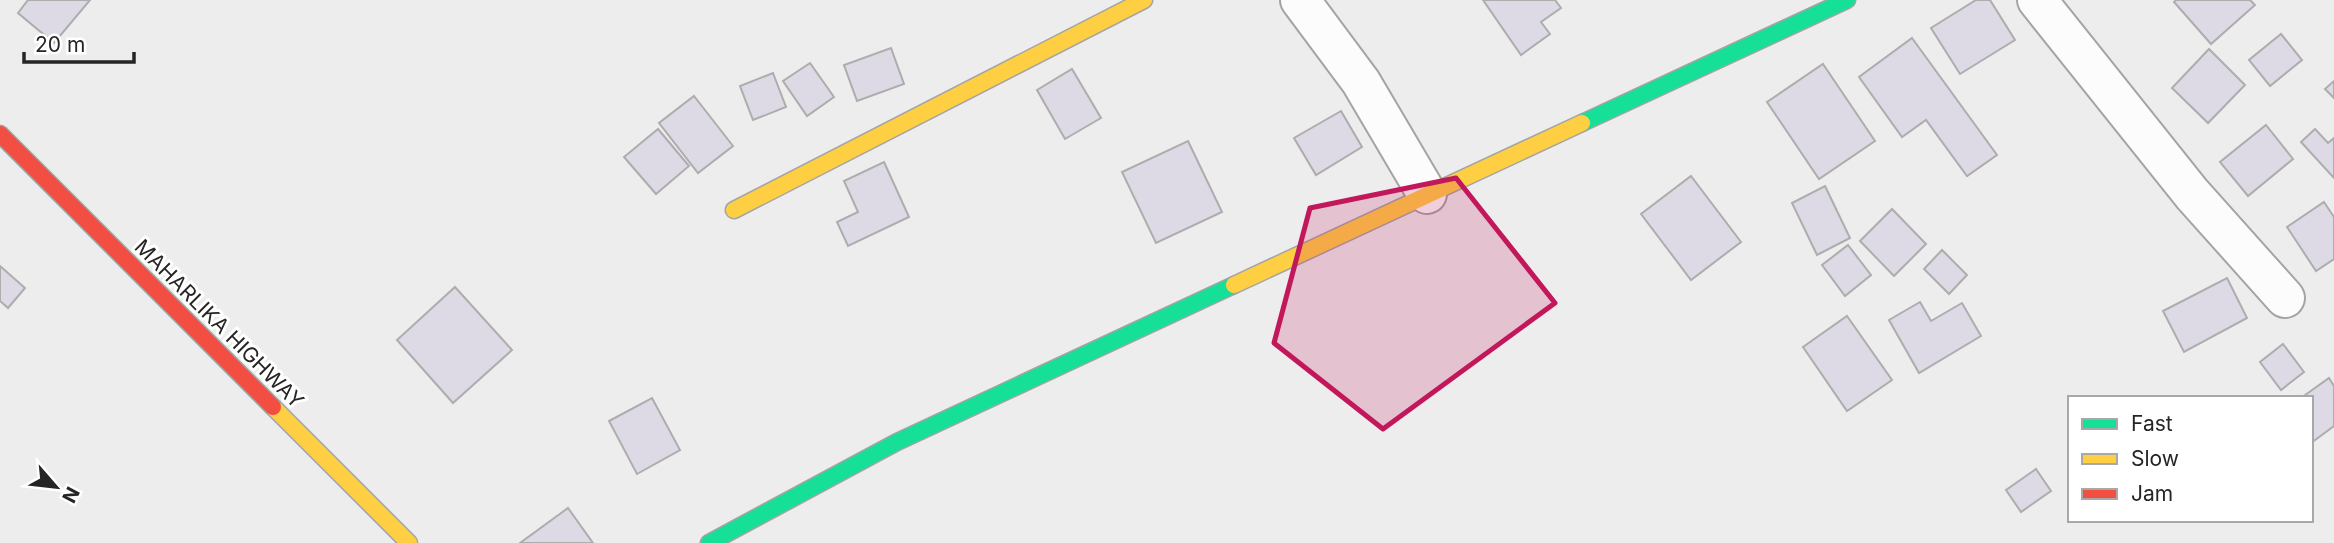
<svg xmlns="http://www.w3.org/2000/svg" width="2334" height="543" font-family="Inter,sans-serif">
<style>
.building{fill:#ddd9e5;stroke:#adadae;stroke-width:2}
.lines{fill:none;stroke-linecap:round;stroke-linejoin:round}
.street-casing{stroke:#a4a4a4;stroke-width:42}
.fast-casing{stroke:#a4a4a4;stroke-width:19}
.slow-casing{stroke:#a4a4a4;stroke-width:19}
.jam-casing{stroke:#a4a4a4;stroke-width:19}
.street{stroke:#fcfcfc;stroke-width:38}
.fast{stroke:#16e098;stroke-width:16}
.slow{stroke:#ffcf43;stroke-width:16}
.jam{stroke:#f24e42;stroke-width:16}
.marked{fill:#c2185b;fill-opacity:0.2;stroke:#c2185b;stroke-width:5;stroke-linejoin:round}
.labels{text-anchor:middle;stroke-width:6;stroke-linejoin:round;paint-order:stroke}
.street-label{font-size:21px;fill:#252526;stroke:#fff}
</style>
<rect width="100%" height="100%" fill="#ededee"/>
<!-- building -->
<g class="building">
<path d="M28 0H90L54 43 18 13Z"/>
<path d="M1483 0H1555L1561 8 1541 22 1550 34 1521 55Z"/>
<path d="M1976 0H1990L2015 40 1960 74 1931 28Z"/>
<path d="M2176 0H2250L2255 5 2211 44 2174 2Z"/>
<path d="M2281 34 2302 60 2270 86 2249 60Z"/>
<path d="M1912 38 1997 155 1967 176 1926 120 1902 137 1859 77Z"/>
<path d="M891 48 904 84 857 101 844 65Z"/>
<path d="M2209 49 2245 85 2208 123 2172 88Z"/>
<path d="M810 63 834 97 807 116 783 81Z"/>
<path d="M1823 64 1875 141 1819 179 1767 102Z"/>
<path d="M1072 69 1101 118 1065 139 1037 90Z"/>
<path d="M773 73 786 107 753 120 740 86Z"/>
<path d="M2334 81V98L2325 89Z"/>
<path d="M694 96 733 146 698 173 659 123Z"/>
<path d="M1341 111 1362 147 1316 175 1294 138Z"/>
<path d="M2266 125 2293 159 2248 196 2220 162Z"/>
<path d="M658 129 689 166 656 194 624 157Z"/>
<path d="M2315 129 2328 143 2334 138V178L2301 142Z"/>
<path d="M1188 141 1222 212 1156 243 1122 172Z"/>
<path d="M884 162 909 217 848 246 837 222 858 212 844 181Z"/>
<path d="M1691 176 1741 242 1691 280 1641 214Z"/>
<path d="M1825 186 1850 238 1817 255 1792 203Z"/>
<path d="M2324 202 2334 217V259L2316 271 2287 227Z"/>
<path d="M1892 209 1926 244 1894 276 1860 241Z"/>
<path d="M1848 245 1871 275 1845 296 1822 265Z"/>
<path d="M1942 250 1967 275 1949 294 1924 269Z"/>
<path d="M0 266 25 288 8 308 0 301Z"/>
<path d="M2227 278 2247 318 2184 352 2163 311Z"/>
<path d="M455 287 512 350 453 403 397 340Z"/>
<path d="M1920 302 1931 321 1962 303 1981 336 1919 373 1889 320Z"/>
<path d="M1847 316 1892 380 1847 411 1803 347Z"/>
<path d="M2283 344 2304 372 2281 390 2260 362Z"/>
<path d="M2329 378 2334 386V426L2311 443V398H2301Z"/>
<path d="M652 398 680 450 637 474 609 421Z"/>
<path d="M2036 469 2051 491 2021 512 2006 490Z"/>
<path d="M568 508 593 543H520Z"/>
</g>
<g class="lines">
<!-- street casing -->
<g class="street-casing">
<g id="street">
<path d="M1300 0 1361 82 1427 194"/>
<path d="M2037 0 2192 194 2285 298"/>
</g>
</g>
<!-- fast casing -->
<g class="fast-casing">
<g id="fast">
<path d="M1582 123 1847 0"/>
<path d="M709 543 897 442 1234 285"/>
</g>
</g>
<!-- slow casing -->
<g class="slow-casing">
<g id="slow">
<path d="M734 210 1144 0"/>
<path d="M1234 285 1582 123"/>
<path d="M273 407 409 543"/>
</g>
</g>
<!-- jam casing -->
<g class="jam-casing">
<path id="jam" d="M0 134 273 407"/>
</g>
<!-- street -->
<use href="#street" class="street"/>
<!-- fast -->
<use href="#fast" class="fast"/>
<!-- slow -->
<use href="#slow" class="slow"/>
<!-- jam -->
<use href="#jam" class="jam"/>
</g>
<!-- marked area -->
<path class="marked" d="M1456 178 1555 303 1383 429 1274 343 1310 208Z"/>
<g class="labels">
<!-- street labels -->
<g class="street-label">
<text transform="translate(219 324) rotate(45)" y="7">MAHARLIKA HIGHWAY</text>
</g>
</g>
<!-- legend -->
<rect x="2068" y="396" width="245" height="126" fill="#ffffff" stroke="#a8a8a8" stroke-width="2"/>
<rect x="2082" y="419" width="35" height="10" fill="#16e098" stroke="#a8a8a8" stroke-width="2"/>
<text x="2131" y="431" font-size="21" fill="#252526">Fast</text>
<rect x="2082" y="454" width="35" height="10" fill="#ffcf43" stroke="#a8a8a8" stroke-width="2"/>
<text x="2131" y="466" font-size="21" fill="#252526">Slow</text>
<rect x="2082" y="489" width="35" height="10" fill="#f24e42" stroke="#a8a8a8" stroke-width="2"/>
<text x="2131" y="501" font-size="21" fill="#252526">Jam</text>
<!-- north arrow -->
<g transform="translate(56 487) rotate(118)" stroke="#ffffff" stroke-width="5" paint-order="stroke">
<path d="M0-5L12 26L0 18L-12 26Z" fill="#252526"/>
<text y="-10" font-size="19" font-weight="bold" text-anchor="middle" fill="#252526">N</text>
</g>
<!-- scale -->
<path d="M24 52v10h110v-10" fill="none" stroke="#252526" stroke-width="3.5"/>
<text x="35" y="52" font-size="21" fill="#252526" stroke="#ffffff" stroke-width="5" paint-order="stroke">20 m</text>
</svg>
